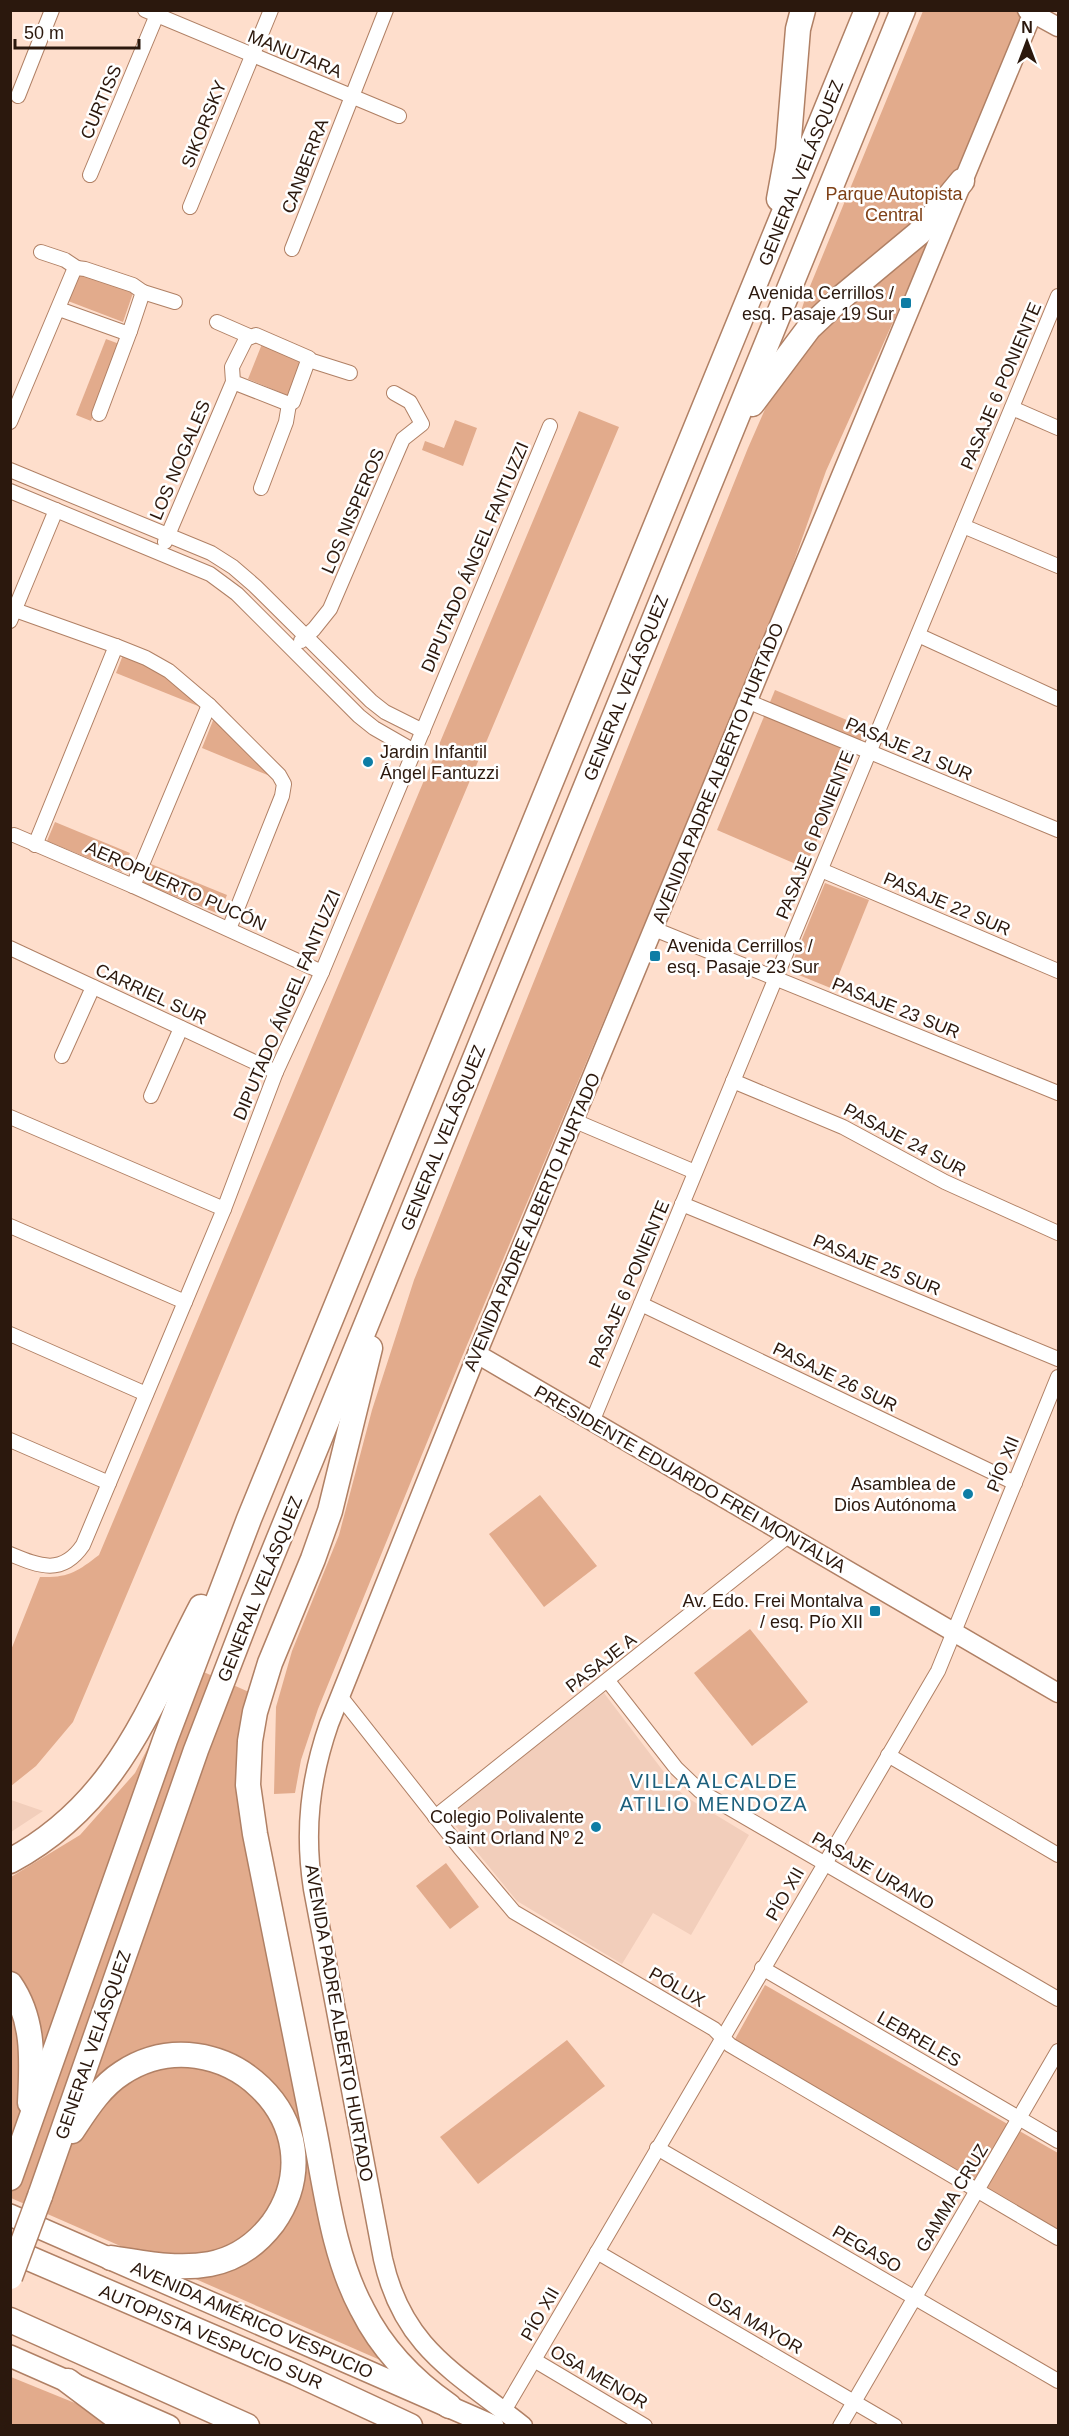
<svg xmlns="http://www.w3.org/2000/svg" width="1069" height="2436" font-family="Helvetica,sans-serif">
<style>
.built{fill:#f2cebb}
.green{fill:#e2ab8c}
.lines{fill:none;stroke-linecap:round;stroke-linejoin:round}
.street-casing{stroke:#b08065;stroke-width:16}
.secondary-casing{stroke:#b08065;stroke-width:21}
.primary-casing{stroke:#b08065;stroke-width:24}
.highway-casing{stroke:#b08065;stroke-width:27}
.street{stroke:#fff;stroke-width:14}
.secondary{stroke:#fff;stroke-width:18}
.primary{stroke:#fff;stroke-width:21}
.highway{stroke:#fff;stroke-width:24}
.highway-bridge-casing{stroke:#b08065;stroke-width:27;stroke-linecap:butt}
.highway-bridge{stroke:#fff;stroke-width:24}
.poi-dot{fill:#0e7da5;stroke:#fff;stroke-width:2}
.labels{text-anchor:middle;stroke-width:5;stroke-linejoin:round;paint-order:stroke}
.street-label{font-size:18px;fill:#2b180d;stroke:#fff}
.park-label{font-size:18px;fill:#7f4117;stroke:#fff}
.poi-label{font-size:18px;fill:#2b180d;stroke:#fff;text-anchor:end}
.neighbourhood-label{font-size:20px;letter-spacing:1.5px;fill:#1c5f7c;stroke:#fff}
</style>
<rect width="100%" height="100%" fill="#fedecc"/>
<!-- built -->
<g class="built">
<path d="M604 1693 676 1788 686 1797 749 1835 691 1935 653 1913 622 1964 517 1901 450 1819V1812Z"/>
<path d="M11 1800 43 1811 11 1832Z"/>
</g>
<!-- green -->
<g class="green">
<path d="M923 11H1025L937 224 826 471 776 612 459 1364 318 1709 301 1760 295 1793 274 1794 276 1707 292 1651 339 1535 372 1410 414 1280 748 448 780 375 806 296Z"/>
<path d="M78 273 133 293 123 322 68 301Z"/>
<path d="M106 339 122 345 91 421 76 415Z"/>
<path d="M262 344 304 361 289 396 248 379Z"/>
<path d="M579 411 619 427 73 1722 36 1766 11 1786V1650L40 1577C68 1578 77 1572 99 1555Z"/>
<path d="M455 420 477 428 463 466 422 450 425 441 444 448Z"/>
<path d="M123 655 163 671 198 706 116 673Z"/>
<path d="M775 690 866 728 805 868 717 830Z"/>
<path d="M214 718 270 776 202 748Z"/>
<path d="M55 822 130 853 122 872 47 841Z"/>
<path d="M151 864 227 895 219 914 143 883Z"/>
<path d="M825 883 869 900 833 989 789 971Z"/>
<path d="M540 1495 597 1566 544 1607 489 1534Z"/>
<path d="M750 1629 808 1702 752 1746 694 1673Z"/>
<path d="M190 1666 249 1692 242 1722 318 2184 387 2363 11 2198V1877L80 1835 135 1773Z"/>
<path d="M446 1863 479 1907 450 1929 416 1886Z"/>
<path d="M765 1985 1058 2153V2230L734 2041Z"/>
<path d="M567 2040 605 2086 478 2184 440 2137Z"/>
<path d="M11 2377 129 2425H11Z"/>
</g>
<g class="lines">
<!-- street casing -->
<g class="street-casing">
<g id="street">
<path d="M145 10 399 116"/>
<path d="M18 96 52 10"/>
<path d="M90 175 159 10"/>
<path d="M190 207 271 10"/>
<path d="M292 249 386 10"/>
<path d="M41 252 65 260 77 268"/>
<path d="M143 292 175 302"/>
<path d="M217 322 249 336"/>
<path d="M309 360 350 373"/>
<path d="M1012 408 1058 428"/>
<path d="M99 414 130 331"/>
<path d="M10 422 74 270 77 268 85 269 133 285 143 292 130 331 126 333 59 309"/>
<path d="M10 470 211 553 233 567 255 586 371 701 385 712 423 731"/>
<path d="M261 488 286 422 289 404"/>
<path d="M10 491 210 574 237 594 359 716 374 728 414 751"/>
<path d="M963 526 1058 566"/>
<path d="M165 542 233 382 232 367 246 339 256 335 309 358 293 402 289 404 233 382"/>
<path d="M15 610 116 646 146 658 169 671 209 705 279 775 284 784 282 796 229 929"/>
<path d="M10 621 56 510"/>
<path d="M918 635 1058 699"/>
<path d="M301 641 314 629 330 609 399 448 403 439 422 424 410 402 394 393"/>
<path d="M747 701 1058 830"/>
<path d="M14 835 133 886 322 972"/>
<path d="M35 845 116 646"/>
<path d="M821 870 1058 971"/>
<path d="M133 886 209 705"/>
<path d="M654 929 1058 1093"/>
<path d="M10 948 276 1072"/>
<path d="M62 1056 93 987"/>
<path d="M733 1081 843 1127 945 1182 1058 1233"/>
<path d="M151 1096 181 1028"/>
<path d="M10 1117 224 1209"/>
<path d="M575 1121 695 1172"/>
<path d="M682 1204 1058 1359"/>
<path d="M10 1226 185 1302"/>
<path d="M641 1304 1015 1483"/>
<path d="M10 1334 146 1394"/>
<path d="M592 1422 1058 296"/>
<path d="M10 1440 109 1483"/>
<path d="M10 1554C39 1566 62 1576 83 1545L224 1209 276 1072 322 972 550 426"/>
<path d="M608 1681 676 1768 700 1791 1058 1999"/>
<path d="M340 1696 460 1848 514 1912 714 2029 730 2045 1058 2238"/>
<path d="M888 1755 1058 1855"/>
<path d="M435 1817 788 1536"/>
<path d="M762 1968 1058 2141"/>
<path d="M657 2148 1058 2381"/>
<path d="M597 2252 895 2426"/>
<path d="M534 2360 645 2426"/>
<path d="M504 2411 938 1671 1058 1377"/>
<path d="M840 2426 1058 2051"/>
</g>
</g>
<!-- secondary casing -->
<g class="secondary-casing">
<g id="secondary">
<path d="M1027 10 1058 27"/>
<path d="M477 1354 1058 1693"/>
<path d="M523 2426C457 2373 403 2349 383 2259L313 1889C304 1831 310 1779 329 1724L477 1354 1034 10"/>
</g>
</g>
<!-- primary casing -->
<g class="primary-casing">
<g id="primary">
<path d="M10 2215 493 2426"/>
<path d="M10 2356 169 2426"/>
</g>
</g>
<!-- highway casing -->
<g class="highway-casing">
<g id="highway">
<path d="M779 199 788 150 798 29 803 10"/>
<path d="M752 404 809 328 842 297 919 233 962 181"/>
<path d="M370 1348 330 1511 313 1559 270 1663 255 1712 250 1741 248 1785 255 1834C274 1932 294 2030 314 2129 326 2189 333 2255 362 2309 382 2349 413 2381 449 2406"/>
<path d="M10 1861C118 1803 148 1708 201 1607"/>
<path d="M10 1984C35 2020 32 2061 30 2103"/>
<path d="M72 2131C86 2110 100 2087 122 2073 219 2010 343 2124 273 2223 257 2244 236 2259 210 2264 177 2270 143 2263 111 2258"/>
<path d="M10 2178 165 1740 249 1519 867 10"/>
<path d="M40 2196 196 1750 253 1602 903 10"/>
<path d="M10 2250 296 2373 410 2426"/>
<path d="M10 2320 247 2426"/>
<path d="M68 2381 128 2426"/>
</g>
</g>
<!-- street -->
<use href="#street" class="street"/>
<!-- secondary -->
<use href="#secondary" class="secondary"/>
<!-- primary -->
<use href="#primary" class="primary"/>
<!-- highway -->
<use href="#highway" class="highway"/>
<!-- highway-bridge casing -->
<g class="highway-bridge-casing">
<path id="highway-bridge" d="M10 2277 40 2196"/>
</g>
<!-- highway-bridge -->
<use href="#highway-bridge" class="highway-bridge"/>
</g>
<!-- markers -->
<g class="poi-dot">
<rect x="900" y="297" width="12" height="12" rx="3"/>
<circle cx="368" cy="762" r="6"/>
<rect x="649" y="950" width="12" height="12" rx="3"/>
<circle cx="968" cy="1494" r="6"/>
<rect x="869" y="1605" width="12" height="12" rx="3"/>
<circle cx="596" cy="1827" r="6"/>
</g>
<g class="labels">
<!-- street labels -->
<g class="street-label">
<text transform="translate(295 54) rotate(22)" y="6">MANUTARA</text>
<text transform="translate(101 102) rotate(-67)" y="6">CURTISS</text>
<text transform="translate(204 124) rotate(-68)" y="6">SIKORSKY</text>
<text transform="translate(305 166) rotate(-69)" y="6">CANBERRA</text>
<text transform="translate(801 173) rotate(-68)" y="6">GENERAL VELÁSQUEZ</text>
<text transform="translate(1001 386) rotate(-67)" y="6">PASAJE 6 PONIENTE</text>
<text transform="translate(180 460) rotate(-67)" y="6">LOS NOGALES</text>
<text transform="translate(353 511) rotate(-67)" y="6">LOS NISPEROS</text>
<text transform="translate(475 557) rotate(-67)" y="6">DIPUTADO ÁNGEL FANTUZZI</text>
<text transform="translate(626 688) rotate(-68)" y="6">GENERAL VELÁSQUEZ</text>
<text transform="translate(909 749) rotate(23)" y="6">PASAJE 21 SUR</text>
<text transform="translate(718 773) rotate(-68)" y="6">AVENIDA PADRE ALBERTO HURTADO</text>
<text transform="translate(815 835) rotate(-68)" y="6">PASAJE 6 PONIENTE</text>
<text transform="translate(176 886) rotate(24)" y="6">AEROPUERTO PUCÓN</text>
<text transform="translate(947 904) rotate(23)" y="6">PASAJE 22 SUR</text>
<text transform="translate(151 994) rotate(25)" y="6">CARRIEL SUR</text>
<text transform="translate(287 1005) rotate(-67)" y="6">DIPUTADO ÁNGEL FANTUZZI</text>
<text transform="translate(896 1008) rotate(22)" y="6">PASAJE 23 SUR</text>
<text transform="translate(443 1138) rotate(-68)" y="6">GENERAL VELÁSQUEZ</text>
<text transform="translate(905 1140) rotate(28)" y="6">PASAJE 24 SUR</text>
<text transform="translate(532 1222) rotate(-67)" y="6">AVENIDA PADRE ALBERTO HURTADO</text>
<text transform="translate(877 1265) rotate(22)" y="6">PASAJE 25 SUR</text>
<text transform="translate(629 1284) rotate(-67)" y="6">PASAJE 6 PONIENTE</text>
<text transform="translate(835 1377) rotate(26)" y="6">PASAJE 26 SUR</text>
<text transform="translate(1003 1464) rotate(-68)" y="6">PÍO XII</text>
<text transform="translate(690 1479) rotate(30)" y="6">PRESIDENTE EDUARDO FREI MONTALVA</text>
<text transform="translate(260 1589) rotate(-68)" y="6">GENERAL VELÁSQUEZ</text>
<text transform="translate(601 1663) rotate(-38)" y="6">PASAJE A</text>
<text transform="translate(873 1871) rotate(30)" y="6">PASAJE URANO</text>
<text transform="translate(785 1894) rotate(-60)" y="6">PÍO XII</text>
<text transform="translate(677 1987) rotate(30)" y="6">PÓLUX</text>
<text transform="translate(339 2023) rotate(80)" y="6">AVENIDA PADRE ALBERTO HURTADO</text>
<text transform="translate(919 2039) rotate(30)" y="6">LEBRELES</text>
<text transform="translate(93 2045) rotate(-71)" y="6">GENERAL VELÁSQUEZ</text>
<text transform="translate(952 2198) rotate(-59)" y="6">GAMMA CRUZ</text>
<text transform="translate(867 2249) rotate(30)" y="6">PEGASO</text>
<text transform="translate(540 2314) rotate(-60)" y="6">PÍO XII</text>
<text transform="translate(252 2320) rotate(24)" y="6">AVENIDA AMÉRICO VESPUCIO</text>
<text transform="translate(755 2323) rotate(30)" y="6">OSA MAYOR</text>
<text transform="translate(211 2337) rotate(23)" y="6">AUTOPISTA VESPUCIO SUR</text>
<text transform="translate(599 2377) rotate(30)" y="6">OSA MENOR</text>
</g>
<!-- park labels -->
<g class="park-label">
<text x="894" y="200">Parque Autopista<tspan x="894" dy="21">Central</tspan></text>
</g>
<!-- poi labels -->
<g class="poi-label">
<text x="894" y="299">Avenida Cerrillos /<tspan x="894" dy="21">esq. Pasaje 19 Sur</tspan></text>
<text x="380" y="758" text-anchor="start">Jardin Infantil<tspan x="380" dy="21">Ángel Fantuzzi</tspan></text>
<text x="667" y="952" text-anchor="start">Avenida Cerrillos /<tspan x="667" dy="21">esq. Pasaje 23 Sur</tspan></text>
<text x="956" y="1490">Asamblea de<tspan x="956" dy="21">Dios Autónoma</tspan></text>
<text x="863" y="1607">Av. Edo. Frei Montalva<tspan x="863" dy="21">/ esq. Pío XII</tspan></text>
<text x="584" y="1823">Colegio Polivalente<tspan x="584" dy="21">Saint Orland Nº 2</tspan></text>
</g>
<!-- neighbourhood labels -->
<g class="neighbourhood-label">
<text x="714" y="1788">VILLA ALCALDE<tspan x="714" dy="23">ATILIO MENDOZA</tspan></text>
</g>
</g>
<!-- border -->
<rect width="1069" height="2436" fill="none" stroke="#2b180d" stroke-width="24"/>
<!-- north arrow -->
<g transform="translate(1027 42)" stroke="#ffffff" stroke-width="4.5" paint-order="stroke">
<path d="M0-4.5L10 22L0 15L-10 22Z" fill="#2b180d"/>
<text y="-9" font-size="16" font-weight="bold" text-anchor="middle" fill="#2b180d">N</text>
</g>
<!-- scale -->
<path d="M15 39v9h124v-9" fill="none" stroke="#2b180d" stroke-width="3"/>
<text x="24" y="39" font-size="18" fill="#2b180d" stroke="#ffffff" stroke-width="4.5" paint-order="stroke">50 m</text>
</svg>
